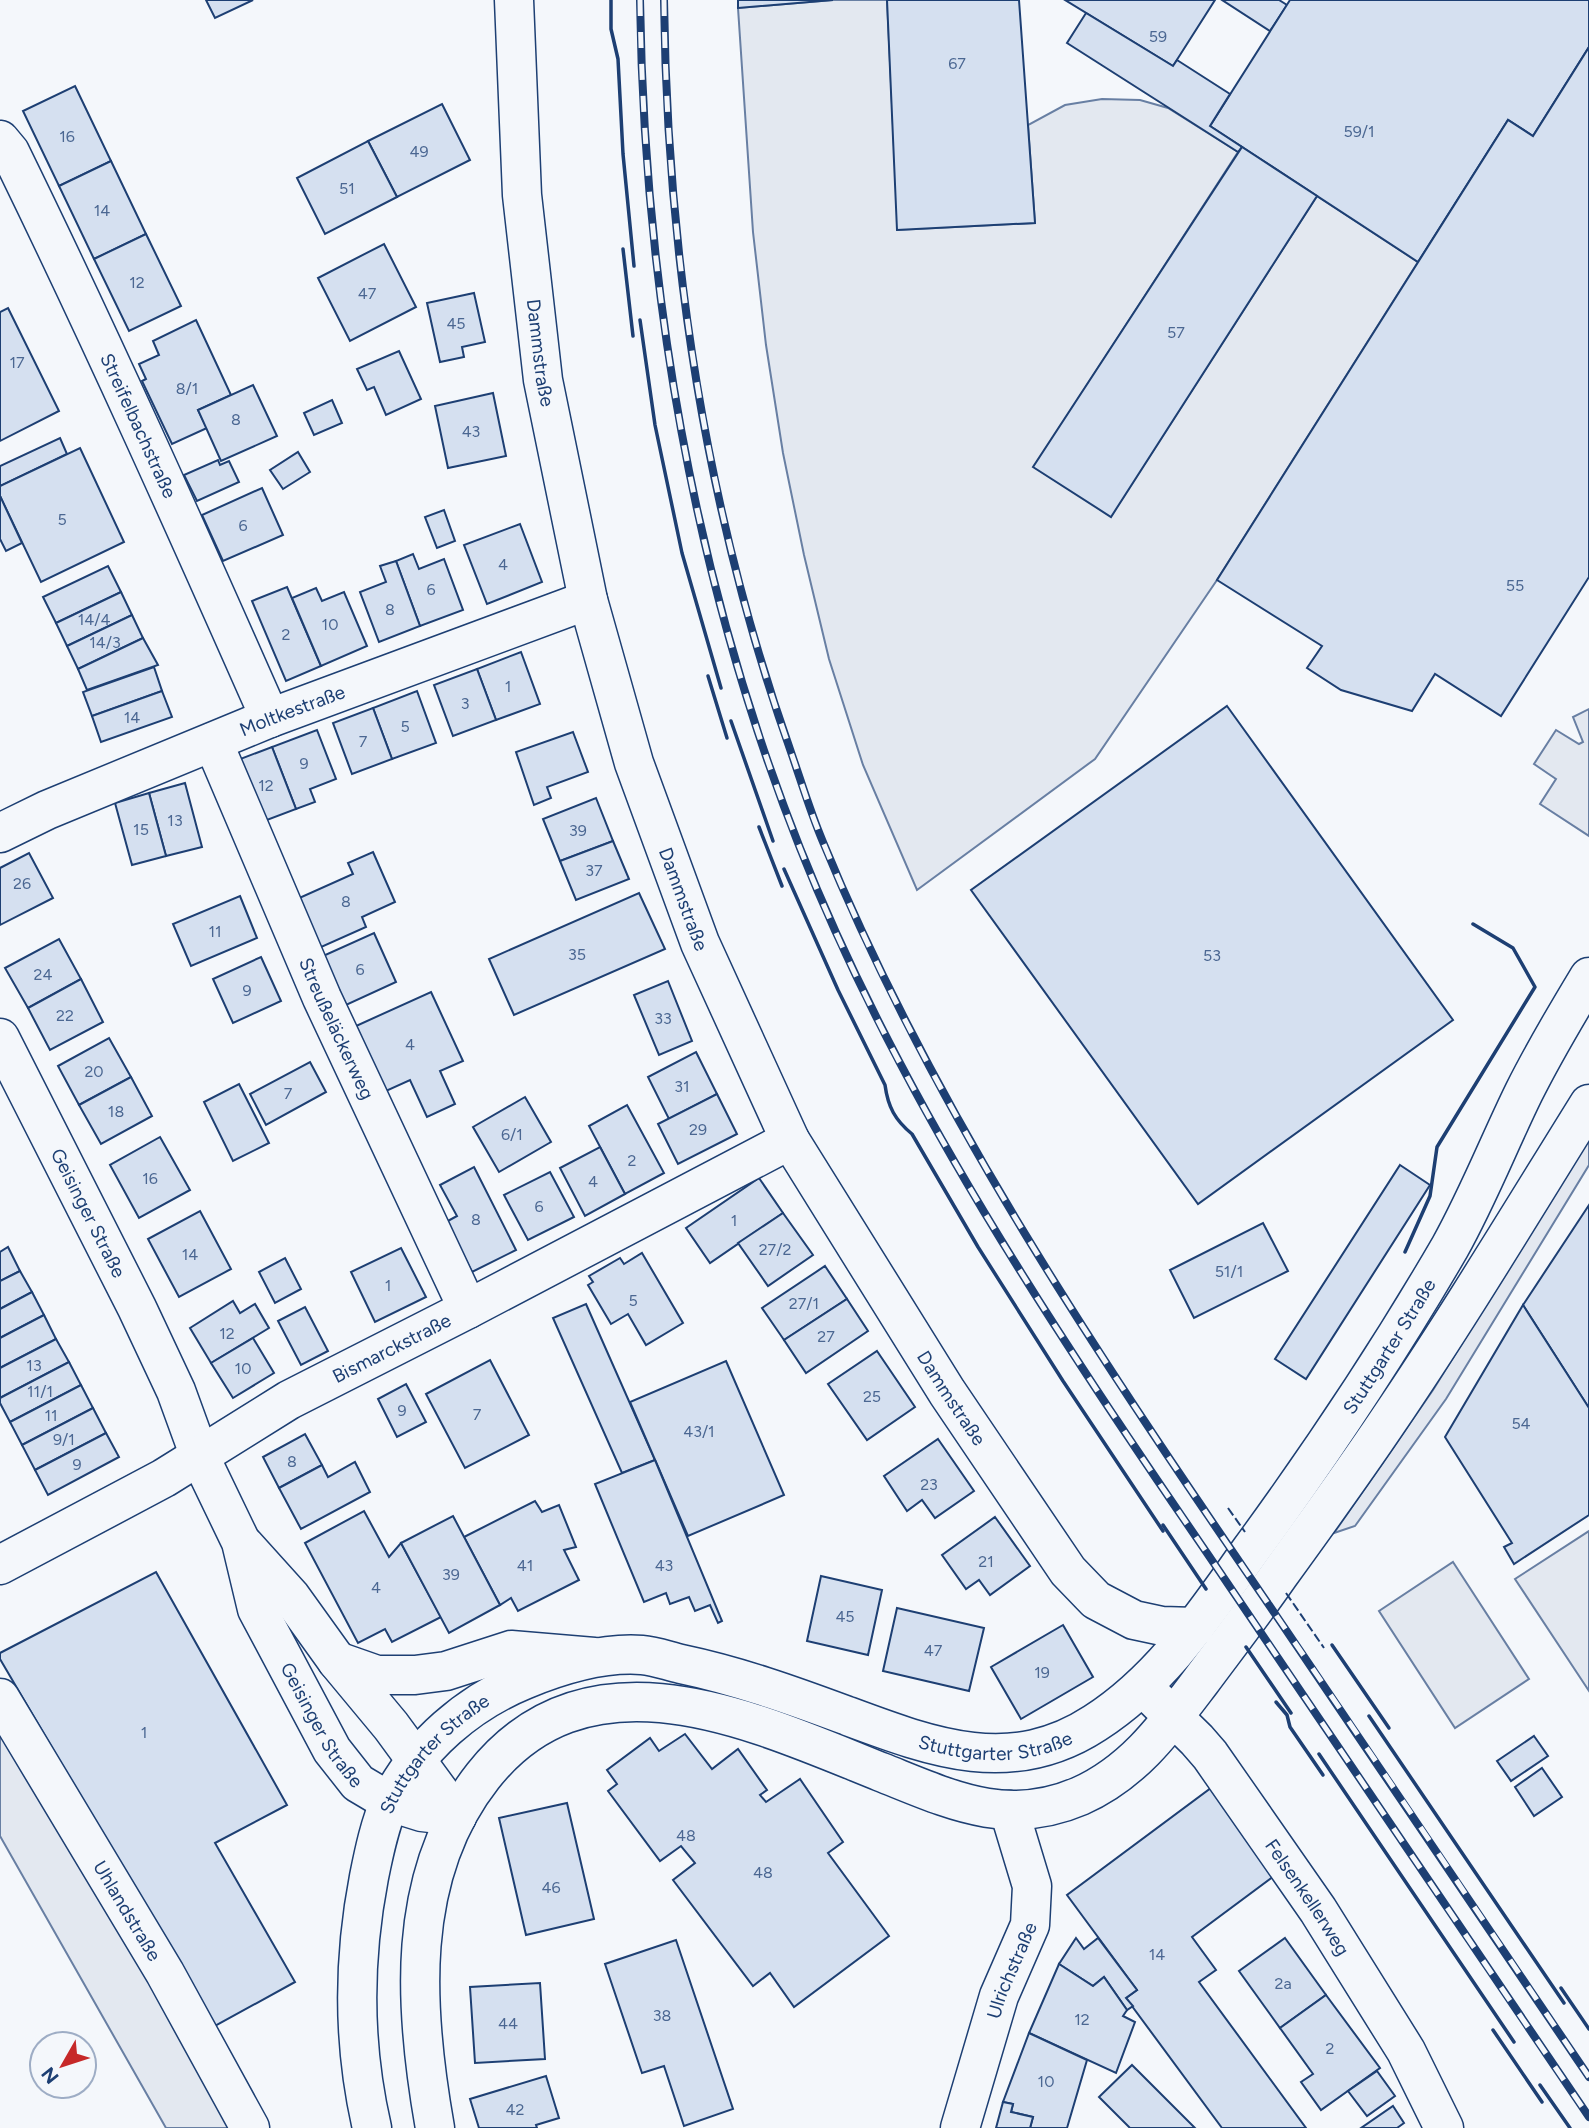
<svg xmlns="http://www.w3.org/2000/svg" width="1589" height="2128" font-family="Figtree,sans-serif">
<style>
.parking{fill:#e3e8f0;stroke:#687fa3;stroke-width:2}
.building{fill:#d5e0f0;stroke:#1d3f73;stroke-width:2}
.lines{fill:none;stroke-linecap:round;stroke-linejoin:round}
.minor-casing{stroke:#1d3f73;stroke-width:41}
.major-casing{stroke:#1d3f73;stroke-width:41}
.minor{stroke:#f4f7fb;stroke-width:38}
.major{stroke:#f4f7fb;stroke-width:38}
.rail-casing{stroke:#1d3f73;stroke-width:8}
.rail{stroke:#f4f7fb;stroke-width:5;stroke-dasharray:16;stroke-linecap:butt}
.fence{stroke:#1d3f73;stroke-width:2;stroke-dasharray:9 3.5;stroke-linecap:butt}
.wall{stroke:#1d3f73;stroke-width:3.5}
.labels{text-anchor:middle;stroke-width:5;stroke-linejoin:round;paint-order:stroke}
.number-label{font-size:16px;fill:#4b6792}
.street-label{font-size:19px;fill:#1d3f73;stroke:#f4f7fb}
</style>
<rect width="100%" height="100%" fill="#f4f7fb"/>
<!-- parking -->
<g class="parking">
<path d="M833 0H887L898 230 1035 223 1028 125 1065 105 1102 99 1140 100 1168 108 1238 152 1034 467 1111 516 1317 196 1418 262 1217 580 1095 759 917 890 863 765 829 659 804 555 783 453 766 345 753 232 738 8Z"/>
<path d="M1589 709V836L1540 804 1556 779 1534 764 1556 730 1579 744 1583 742 1573 717Z"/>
<path d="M1589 1139V1165L1446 1399 1355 1526 1334 1533 1433 1390Z"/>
<path d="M1589 1531V1691L1515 1579Z"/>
<path d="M1453 1562 1529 1679 1455 1728 1379 1611Z"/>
<path d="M18 1727 250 2128H166L0 1836V1738Z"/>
</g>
<!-- building -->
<g class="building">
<path d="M206 0H253L215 18Z"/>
<path d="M738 0H833L738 8Z"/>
<path d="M887 0H1019L1035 223 897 230Z"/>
<path d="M1065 0H1215L1173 66Z"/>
<path d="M1222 0H1279L1287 5 1270 31Z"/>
<path d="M1290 0H1589V47L1533 136 1508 120 1418 262 1210 126Z"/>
<path d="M1086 13 1173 66 1177 60 1230 94 1210 126 1242 147 1238 152 1067 43Z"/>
<path d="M1589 47V577L1501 716 1435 674 1412 711 1341 690 1307 668 1322 646 1217 580 1508 120 1533 136Z"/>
<path d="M75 86 111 161 59 186 23 111Z"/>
<path d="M442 104 470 160 397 197 368 141Z"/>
<path d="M368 141 397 197 325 234 297 178Z"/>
<path d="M1242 147 1317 196 1111 517 1033 467Z"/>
<path d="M111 161 146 234 94 259 59 186Z"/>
<path d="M146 234 181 306 129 331 94 259Z"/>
<path d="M384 244 416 307 350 341 318 278Z"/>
<path d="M474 293 485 342 462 347 464 357 440 362 427 303Z"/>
<path d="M8 308 59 411 0 441V312Z"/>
<path d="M196 320 231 395 198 410 207 428 172 444 142 381 146 379 139 364 159 355 153 341Z"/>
<path d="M399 351 421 399 386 415 374 387 367 390 357 369Z"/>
<path d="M253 385 277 436 221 461 198 410Z"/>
<path d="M493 393 506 456 448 468 435 406Z"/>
<path d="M332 400 342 423 314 435 304 413Z"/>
<path d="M60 438 67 454 0 486V466Z"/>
<path d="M80 448 124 542 41 582 0 496V486Z"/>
<path d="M298 452 310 472 283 489 270 470Z"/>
<path d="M218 460 220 465 229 461 239 482 197 501 184 475Z"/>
<path d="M262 488 283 535 223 561 202 515Z"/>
<path d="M0 496 22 543 6 551 0 539Z"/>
<path d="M444 510 455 541 437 548 425 517Z"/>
<path d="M520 524 542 582 487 604 464 545Z"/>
<path d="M413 554 419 569 444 559 463 610 420 626 396 561Z"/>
<path d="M396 561 420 626 379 642 360 592 386 582 380 566Z"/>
<path d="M108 566 121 592 56 623 43 597Z"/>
<path d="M287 587 321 666 286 681 252 601Z"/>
<path d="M316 588 322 601 344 592 367 646 321 666 292 598Z"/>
<path d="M121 592 132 615 67 646 56 623Z"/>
<path d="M132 615 143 638 78 669 67 646Z"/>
<path d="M143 638 158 665 87 690 78 669Z"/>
<path d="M521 652 540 704 496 720 477 669Z"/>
<path d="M154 667 162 691 92 716 83 692Z"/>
<path d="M477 669 496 720 453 736 434 685Z"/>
<path d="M162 691 172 717 101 742 92 716Z"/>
<path d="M417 691 436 743 392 759 373 708Z"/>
<path d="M1227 706 1453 1020 1198 1204 971 890Z"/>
<path d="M373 708 392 759 352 774 333 723Z"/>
<path d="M317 730 336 779 310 789 315 802 296 809 272 747Z"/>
<path d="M573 732 588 772 547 787 551 798 534 805 516 752Z"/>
<path d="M272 747 296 809 259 823 235 761Z"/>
<path d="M185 783 202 847 166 856 149 793Z"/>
<path d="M149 793 166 856 132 865 115 803Z"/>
<path d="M596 798 613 841 560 861 543 819Z"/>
<path d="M613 841 629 879 576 900 560 861Z"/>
<path d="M373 852 395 902 362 917 366 927 319 948 297 899 353 874 348 863Z"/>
<path d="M29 853 53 898 0 925V868Z"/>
<path d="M639 893 665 949 514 1015 489 959Z"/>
<path d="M240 896 257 938 191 966 173 924Z"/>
<path d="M374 933 396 982 346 1005 323 956Z"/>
<path d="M59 939 81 979 28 1008 5 968Z"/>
<path d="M261 957 281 1001 233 1023 213 979Z"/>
<path d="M81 979 103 1022 50 1050 28 1008Z"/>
<path d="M668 981 692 1041 659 1055 634 995Z"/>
<path d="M431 992 463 1061 440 1071 455 1104 427 1117 410 1080 386 1091 356 1026Z"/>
<path d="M109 1038 131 1077 79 1105 58 1066Z"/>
<path d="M696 1052 717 1094 669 1119 648 1077Z"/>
<path d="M310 1062 326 1092 266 1125 250 1094Z"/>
<path d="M131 1077 152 1116 101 1144 79 1105Z"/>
<path d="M239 1084 269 1143 233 1161 204 1102Z"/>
<path d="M717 1094 737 1134 678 1164 658 1124Z"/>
<path d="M525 1097 551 1142 499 1172 473 1127Z"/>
<path d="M627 1105 664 1173 625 1194 589 1126Z"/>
<path d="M160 1137 190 1190 139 1218 110 1165Z"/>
<path d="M600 1147 625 1194 585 1216 560 1168Z"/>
<path d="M1400 1165 1430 1185 1306 1379 1275 1359Z"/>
<path d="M474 1167 516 1250 472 1272 446 1222 457 1216 440 1185Z"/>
<path d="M550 1172 574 1217 528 1240 504 1195Z"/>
<path d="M759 1178 783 1213 710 1263 686 1228Z"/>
<path d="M1589 1205V1408L1523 1305Z"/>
<path d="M200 1211 231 1269 179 1297 148 1239Z"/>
<path d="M783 1213 813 1255 768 1286 738 1243Z"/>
<path d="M1263 1223 1288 1271 1194 1318 1170 1270Z"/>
<path d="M8 1247 20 1271 0 1281V1252Z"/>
<path d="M401 1248 426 1297 375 1322 351 1272Z"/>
<path d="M642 1253 683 1323 646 1345 628 1314 611 1324 588 1285 593 1282 589 1276 620 1258 624 1264Z"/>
<path d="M285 1258 301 1289 275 1303 259 1272Z"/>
<path d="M825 1266 847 1299 784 1340 762 1308Z"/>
<path d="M20 1271 32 1292 0 1309V1281Z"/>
<path d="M32 1292 44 1315 0 1338V1309Z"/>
<path d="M847 1299 868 1331 806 1373 784 1340Z"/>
<path d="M233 1301 240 1313 255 1304 269 1328 211 1363 190 1328Z"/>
<path d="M586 1304 655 1460 622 1473 553 1318Z"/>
<path d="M1523 1305 1589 1408V1515L1514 1564 1504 1547 1512 1543 1445 1437Z"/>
<path d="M305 1307 328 1351 301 1365 278 1321Z"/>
<path d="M44 1315 56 1339 0 1368V1338Z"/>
<path d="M253 1338 274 1373 233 1398 211 1363Z"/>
<path d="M56 1339 69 1362 0 1398V1368Z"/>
<path d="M877 1351 915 1407 867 1440 828 1384Z"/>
<path d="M490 1360 529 1435 465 1468 426 1394Z"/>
<path d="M726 1361 784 1495 688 1536 630 1402Z"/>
<path d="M69 1362 81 1385 10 1422 0 1403V1398Z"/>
<path d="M406 1384 426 1422 397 1437 378 1399Z"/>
<path d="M81 1385 93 1408 22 1445 10 1422Z"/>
<path d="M93 1408 106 1433 35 1470 22 1445Z"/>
<path d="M106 1433 119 1457 48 1495 35 1470Z"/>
<path d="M305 1434 322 1465 279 1488 263 1457Z"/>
<path d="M938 1439 974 1491 935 1518 922 1500 907 1511 884 1476Z"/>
<path d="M655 1460 722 1621 718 1623 710 1605 695 1611 689 1597 670 1604 666 1593 644 1602 595 1484Z"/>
<path d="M355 1462 370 1492 301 1529 279 1488 322 1465 328 1477Z"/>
<path d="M535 1501 542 1512 559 1505 576 1547 564 1550 579 1580 518 1611 511 1598 500 1605 464 1537Z"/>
<path d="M364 1511 389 1557 401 1543 441 1617 392 1642 385 1629 358 1643 305 1543Z"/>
<path d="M453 1516 500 1605 449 1633 401 1543Z"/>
<path d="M995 1517 1030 1566 990 1595 979 1580 966 1589 942 1555Z"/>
<path d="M156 1572 287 1805 215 1843 295 1982 215 2026 0 1659V1653Z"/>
<path d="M821 1576 882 1590 868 1655 807 1641Z"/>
<path d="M897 1608 984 1628 969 1691 883 1671Z"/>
<path d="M1063 1625 1093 1677 1021 1719 991 1667Z"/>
<path d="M685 1734 712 1769 738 1749 767 1790 760 1795 766 1802 800 1779 843 1842 828 1853 889 1936 794 2007 770 1973 753 1986 673 1880 695 1863 681 1846 660 1861 608 1791 617 1784 607 1770 650 1738 659 1751Z"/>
<path d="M1534 1736 1548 1756 1511 1781 1497 1761Z"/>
<path d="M1542 1768 1562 1797 1534 1816 1515 1787Z"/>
<path d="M1215 1785 1278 1873 1192 1937 1216 1970 1199 1982 1306 2128H1222L1126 1998 1137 1990 1067 1895Z"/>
<path d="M567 1803 594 1919 526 1935 499 1818Z"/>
<path d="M1076 1938 1084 1949 1098 1938 1137 1990 1126 1998 1133 2006 1127 2010 1104 1977 1093 1986 1059 1964Z"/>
<path d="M1285 1938 1326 1995 1280 2028 1239 1971Z"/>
<path d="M676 1940 733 2109 684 2126 664 2066 642 2073 605 1964Z"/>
<path d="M1059 1964 1093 1986 1104 1977 1127 2010 1123 2016 1135 2022 1116 2073 1029 2033Z"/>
<path d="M540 1983 545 2059 475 2063 470 1987Z"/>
<path d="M1326 1995 1380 2068 1321 2110 1301 2082 1313 2074 1280 2028Z"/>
<path d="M1029 2033 1087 2060 1067 2128H1030L1033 2117 1011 2112 1013 2104 1003 2102Z"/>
<path d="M1132 2065 1195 2128H1130L1099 2097Z"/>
<path d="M1377 2071 1395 2096 1367 2116 1348 2091Z"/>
<path d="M546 2076 559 2118 536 2125 537 2128H479L470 2099Z"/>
<path d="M1003 2102 1013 2104 1011 2112 1033 2117 1030 2128H996Z"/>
<path d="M1393 2106 1404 2123 1397 2128H1361Z"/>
</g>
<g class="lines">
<!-- minor casing -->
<g class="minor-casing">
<g id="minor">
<path id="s1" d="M514 0 522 195 543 380 588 600 634 763 700 943 790 1140 947 1392 1068 1571 1096 1600 1134 1620 1162 1626 1195 1627"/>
<path id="s2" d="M0 140 10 152C101 338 186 528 270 718"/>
<path id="s3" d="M213 742 322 998 468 1309"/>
<path id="s4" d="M0 833 47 810 270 718 588 600"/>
<path id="s5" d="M0 1038 137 1308 176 1391 200 1457 241 1542 257 1609 332 1750 358 1783 390 1802 422 1812 457 1816"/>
<path d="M245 1546 291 1597 337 1661 391 1726 457 1816"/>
<path id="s6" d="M0 1565 164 1478 289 1400 468 1309 790 1140"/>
<path d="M337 1661 377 1675H415L446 1671 511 1650 594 1657"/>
<path id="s7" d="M1143 1687 1197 1740 1210 1755 1318 1910 1406 2051 1444 2128"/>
<path id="s8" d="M0 1698 165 1973 250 2128"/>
<path id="s9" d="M960 2128 999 1996 1030 1925 1032 1886 1009 1810"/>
</g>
</g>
<!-- major casing -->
<g class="major-casing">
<g id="major">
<path id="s10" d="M372 2128C353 2046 353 1960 369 1877 374 1852 380 1823 391 1799 419 1745 468 1703 524 1680 560 1665 601 1652 642 1655 655 1656 668 1661 681 1664 738 1676 791 1695 845 1715 931 1747 1011 1778 1095 1723 1162 1680 1205 1614 1250 1551 1321 1454 1389 1352 1450 1247 1478 1197 1499 1143 1524 1092 1544 1052 1566 1015 1589 977"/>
<path d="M435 2128C414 2010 404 1876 483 1776 589 1642 754 1721 881 1772 949 1799 1006 1828 1080 1796 1134 1772 1166 1727 1201 1681 1227 1646 1254 1611 1279 1575 1316 1524 1353 1473 1388 1421 1458 1318 1523 1210 1589 1104"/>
</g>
</g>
<!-- minor -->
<use href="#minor" class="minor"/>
<!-- major -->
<use href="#major" class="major"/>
<!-- rail casing -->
<g class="rail-casing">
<g id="rail">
<path d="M640 0C644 288 693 579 800 848 901 1102 1055 1331 1209 1556 1336 1743 1462 1930 1589 2117"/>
<path d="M664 0C667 256 706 513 792 755 802 784 811 814 823 842 936 1117 1102 1361 1269 1605 1377 1762 1483 1920 1589 2077"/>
</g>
</g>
<!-- rail -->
<use href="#rail" class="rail"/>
<!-- fence -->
<g class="fence">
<path d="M1228 1508 1245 1532"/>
<path d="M1286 1593 1324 1648"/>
</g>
<!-- wall -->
<g class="wall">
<path d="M611 0V29L618 59 623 154 634 266"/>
<path d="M623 249 633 336"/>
<path d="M640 320 655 425 682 553 721 688"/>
<path d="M708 676 727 738"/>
<path d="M731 721 773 841"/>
<path d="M759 827 782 886"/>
<path d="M784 869 838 990 885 1085C888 1107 895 1120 912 1134L978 1247 1063 1381 1163 1531"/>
<path d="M1405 1252 1430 1196 1437 1147 1535 987 1513 948 1473 924"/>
<path d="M1163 1525 1206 1589"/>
<path d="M1332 1645 1389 1728"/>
<path d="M1246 1647 1291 1713"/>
<path d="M1276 1702 1287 1715 1290 1727 1323 1775"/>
<path d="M1369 1716 1564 2003"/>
<path d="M1319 1754 1514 2042"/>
<path d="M1561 1988 1589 2029"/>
<path d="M1493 2030 1542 2102"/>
<path d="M1540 2085 1570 2128"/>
</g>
</g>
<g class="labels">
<!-- number labels -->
<g class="number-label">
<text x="1158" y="42">59</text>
<text x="957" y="69">67</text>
<text x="1359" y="137">59/1</text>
<text x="67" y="142">16</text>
<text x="419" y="157">49</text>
<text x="347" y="194">51</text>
<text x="102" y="216">14</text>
<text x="137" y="288">12</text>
<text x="367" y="299">47</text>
<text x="456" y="329">45</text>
<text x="1176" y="338">57</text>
<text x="17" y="368">17</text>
<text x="187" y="394">8/1</text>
<text x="236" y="425">8</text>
<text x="471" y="437">43</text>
<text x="62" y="525">5</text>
<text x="243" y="531">6</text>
<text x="503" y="570">4</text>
<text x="1515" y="591">55</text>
<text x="431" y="595">6</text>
<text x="390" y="615">8</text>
<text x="94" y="625">14/4</text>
<text x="330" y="630">10</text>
<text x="286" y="640">2</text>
<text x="105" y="648">14/3</text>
<text x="508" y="692">1</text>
<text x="465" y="709">3</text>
<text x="132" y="723">14</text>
<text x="405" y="732">5</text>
<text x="363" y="747">7</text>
<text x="304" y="769">9</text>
<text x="266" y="791">12</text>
<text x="175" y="826">13</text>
<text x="141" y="835">15</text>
<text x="578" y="836">39</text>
<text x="594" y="876">37</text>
<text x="22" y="889">26</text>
<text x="346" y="907">8</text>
<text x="215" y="937">11</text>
<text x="577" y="960">35</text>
<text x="1212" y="961">53</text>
<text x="360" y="975">6</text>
<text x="43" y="980">24</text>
<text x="247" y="996">9</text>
<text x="65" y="1021">22</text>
<text x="663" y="1024">33</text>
<text x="410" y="1050">4</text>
<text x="94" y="1077">20</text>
<text x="682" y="1092">31</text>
<text x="288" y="1099">7</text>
<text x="116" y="1117">18</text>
<text x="698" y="1135">29</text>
<text x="512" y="1140">6/1</text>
<text x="632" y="1166">2</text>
<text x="150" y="1184">16</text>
<text x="593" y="1187">4</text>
<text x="539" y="1212">6</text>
<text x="476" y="1225">8</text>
<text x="734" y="1226">1</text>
<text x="775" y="1255">27/2</text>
<text x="190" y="1260">14</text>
<text x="1229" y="1277">51/1</text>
<text x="388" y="1291">1</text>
<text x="633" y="1306">5</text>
<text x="804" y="1309">27/1</text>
<text x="227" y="1339">12</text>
<text x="826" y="1342">27</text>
<text x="34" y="1371">13</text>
<text x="243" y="1374">10</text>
<text x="40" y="1397">11/1</text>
<text x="872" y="1402">25</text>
<text x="402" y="1416">9</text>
<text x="477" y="1420">7</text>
<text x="51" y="1421">11</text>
<text x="1521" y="1429">54</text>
<text x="699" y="1437">43/1</text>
<text x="64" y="1445">9/1</text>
<text x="292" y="1467">8</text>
<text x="77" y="1470">9</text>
<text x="929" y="1490">23</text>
<text x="986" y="1567">21</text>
<text x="525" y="1571">41</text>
<text x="664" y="1571">43</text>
<text x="451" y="1580">39</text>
<text x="376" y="1593">4</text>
<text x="845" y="1622">45</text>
<text x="933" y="1656">47</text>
<text x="1042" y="1678">19</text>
<text x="144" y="1738">1</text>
<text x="686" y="1841">48</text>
<text x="763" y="1878">48</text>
<text x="551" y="1893">46</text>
<text x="1157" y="1960">14</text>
<text x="1283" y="1989">2a</text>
<text x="662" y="2021">38</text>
<text x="1082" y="2025">12</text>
<text x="508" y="2029">44</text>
<text x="1330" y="2054">2</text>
<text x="1046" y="2087">10</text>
<text x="515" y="2115">42</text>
</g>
<!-- street labels -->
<g class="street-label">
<text dy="7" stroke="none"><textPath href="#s1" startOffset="354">Dammstraße</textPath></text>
<text dy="7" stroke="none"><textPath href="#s2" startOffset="318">Streifelbachstraße</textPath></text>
<text dy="7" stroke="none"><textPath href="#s4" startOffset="317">Moltkestraße</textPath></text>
<text dy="7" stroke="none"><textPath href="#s1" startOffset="920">Dammstraße</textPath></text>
<text dy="7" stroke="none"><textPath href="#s3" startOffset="312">Streußeläckerweg</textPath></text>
<text dy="7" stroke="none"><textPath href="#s5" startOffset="196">Geisinger Straße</textPath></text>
<text dy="7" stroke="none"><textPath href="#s10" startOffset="1592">Stuttgarter Straße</textPath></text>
<text dy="7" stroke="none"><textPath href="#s6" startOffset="448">Bismarckstraße</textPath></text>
<text dy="7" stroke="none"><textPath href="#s1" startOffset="1488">Dammstraße</textPath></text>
<text dy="7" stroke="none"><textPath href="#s5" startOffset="761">Geisinger Straße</textPath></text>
<text dy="7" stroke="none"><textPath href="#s10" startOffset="1006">Stuttgarter Straße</textPath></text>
<text dy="7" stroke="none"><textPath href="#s10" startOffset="397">Stuttgarter Straße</textPath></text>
<text dy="7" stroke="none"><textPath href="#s7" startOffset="268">Felsenkellerweg</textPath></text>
<text dy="7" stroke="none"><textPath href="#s8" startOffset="248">Uhlandstraße</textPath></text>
<text dy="7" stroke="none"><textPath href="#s9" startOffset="166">Ulrichstraße</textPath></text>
</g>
</g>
<!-- north arrow -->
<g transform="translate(63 2065) rotate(231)"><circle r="33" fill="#f4f7fb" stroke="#9eadc5" stroke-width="2"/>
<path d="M0-5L12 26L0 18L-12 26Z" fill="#c62828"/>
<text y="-10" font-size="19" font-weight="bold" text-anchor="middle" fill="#1d3f73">N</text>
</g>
</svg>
